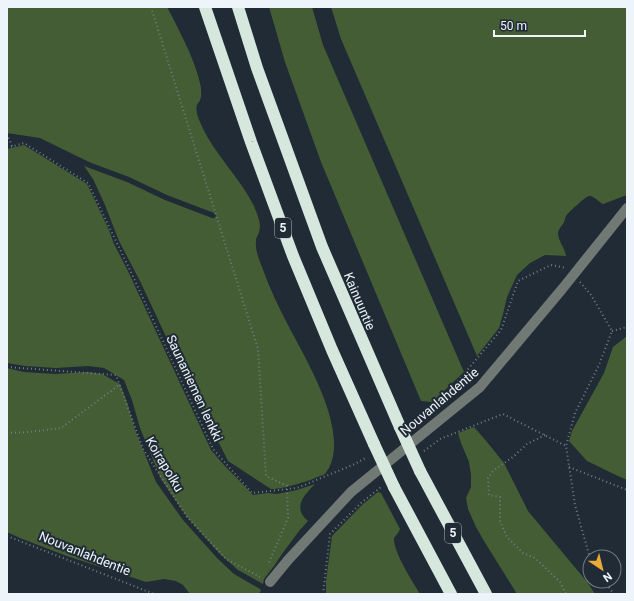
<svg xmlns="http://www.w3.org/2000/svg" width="634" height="601" font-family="Roboto,sans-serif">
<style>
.forest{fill:#445d35}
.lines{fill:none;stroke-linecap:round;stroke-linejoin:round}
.path{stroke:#737d85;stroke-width:2;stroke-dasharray:1 3;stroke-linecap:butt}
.minor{stroke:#717974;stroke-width:10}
.highway{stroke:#d6e8de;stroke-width:12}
.highway-bridge{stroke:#d6e8de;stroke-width:12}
.labels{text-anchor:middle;stroke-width:4;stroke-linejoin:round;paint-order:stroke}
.shield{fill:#202b35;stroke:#b0b8c0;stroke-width:1}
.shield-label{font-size:12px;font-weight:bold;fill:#edf5fb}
.street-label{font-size:13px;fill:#edf5fb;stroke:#202b35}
</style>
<rect width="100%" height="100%" fill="#202b35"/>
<!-- forest -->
<g class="forest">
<path d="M7 7H167C179 30 197 63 201 88 201 92 202 96 200 100 199 103 199 101 197 105 195 110 198 117 200 122 213 153 239 176 254 206 257 214 262 224 259 232 258 236 256 237 256 241 255 250 259 259 262 267 269 287 278 306 288 325 306 360 354 437 325 474 311 480 286 489 271 489L228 461 168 341 140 281 119 241 105 205 93 179 84 166 127 182 165 200 212 218H215L216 215 214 213 167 195 129 177 89 162 40 138 7 133Z"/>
<path d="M269 7H312L323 45 464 372 432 402 421 401 321 162 285 62Z"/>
<path d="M331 7H627V195L603 204C599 202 593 195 589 196 586 196 568 213 566 216 565 218 565 220 564 222 562 226 559 228 558 233 558 241 565 248 566 256L545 255 530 263 517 275 507 297 503 314 499 328 477 356 341 39Z"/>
<path d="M24 145 87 184 109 230 114 244 127 269 211 450 224 465 253 495 268 493 277 494 297 490 315 484C304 495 292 508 308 521L299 531 282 554 274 566 264 579 263 584 238 570 220 554 187 517 161 479 140 428 132 400 124 380 104 368 88 366 56 368 25 366 7 363V149Z"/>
<path d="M627 336V480L618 476 587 461 569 441 572 431 604 373 613 347Z"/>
<path d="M7 368 24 372 55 374 88 372 102 374 120 384 127 402 135 430 156 482 183 520 217 558 234 574 260 589 261 591 258 594H190L183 585 176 581 164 579 146 582 64 555 20 538 7 532Z"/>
<path d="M474 427 487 442 504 463 528 511 588 583 595 594H517L484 541 476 527 468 509 466 498 471 487V475L469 462 461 443 458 433Z"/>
<path d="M378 492 381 493 400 529 398 533 394 538C393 552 413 582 420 594H326V581L332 536 362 505Z"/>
</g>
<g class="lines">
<!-- path -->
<g class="path">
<path d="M151 7 258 349 266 476 287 486 288 518 268 565"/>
<path d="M7 134 12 146"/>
<path d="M7 148 24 143 88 183 129 268 213 449 252 493 297 488 355 464 367 457"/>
<path d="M580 282 591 295 612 331"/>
<path d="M612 331 627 327"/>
<path d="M7 367 116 375 143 449 187 517 226 559 260 577"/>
<path d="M437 406 501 330 518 281 551 265 566 268"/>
<path d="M7 433 29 432 61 428 119 385"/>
<path d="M545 435 527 444 513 457 494 470 488 478 489 495 500 497V521L507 537 523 553 535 558 560 582 566 594"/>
<path d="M424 451 440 439 503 414 566 446"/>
<path d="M569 467 627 490"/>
<path d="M7 536 154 594"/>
<path d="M590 558 575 505 566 446 575 413 599 365 612 331"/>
<path d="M604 581 614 594"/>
<path d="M323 594 330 534 361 503 381 487"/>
</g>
<!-- minor -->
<path class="minor" d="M270 582 288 560 351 492 480 387 563 288 627 208"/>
<!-- highway -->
<g class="highway">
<path d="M205 7 251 142 293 256 332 350 374 444"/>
<path d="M238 7 257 68 322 247 400 427"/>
<path d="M420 471 486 594"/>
<path d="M394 487 451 594"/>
</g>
<!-- highway-bridge -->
<g class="highway-bridge">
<path d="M400 427 420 471"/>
<path d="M374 444 394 487"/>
</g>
</g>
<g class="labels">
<!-- shield labels -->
<g class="shield">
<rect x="275" y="218" width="16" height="20" rx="3"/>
<rect x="445" y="523" width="16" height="20" rx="3"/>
</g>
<g class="shield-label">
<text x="283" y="232">5</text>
<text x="453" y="537">5</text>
</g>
<!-- street labels -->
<g class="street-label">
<text transform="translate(360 301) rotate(67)" y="5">Kainuuntie</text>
<text transform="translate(195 388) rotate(65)" y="5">Saunaniemen lenkki</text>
<text transform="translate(439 401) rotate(-40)" y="5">Nouvanlahdentie</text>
<text transform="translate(165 464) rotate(59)" y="5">Koirapolku</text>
<text transform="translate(85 553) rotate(22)" y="5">Nouvanlahdentie</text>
</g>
</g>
<!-- border -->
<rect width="634" height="601" fill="none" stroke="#edf5fb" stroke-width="16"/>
<!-- north arrow -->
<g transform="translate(602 569) rotate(145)"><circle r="19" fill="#202b35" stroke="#727c84"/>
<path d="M0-3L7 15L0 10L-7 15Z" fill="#eba939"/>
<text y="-6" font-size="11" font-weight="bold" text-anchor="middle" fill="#edf5fb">N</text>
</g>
<!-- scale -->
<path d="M494 30v6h91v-6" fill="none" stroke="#edf5fb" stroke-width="2"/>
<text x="500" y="30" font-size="12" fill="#edf5fb" stroke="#202b35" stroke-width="3" paint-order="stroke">50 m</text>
</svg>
